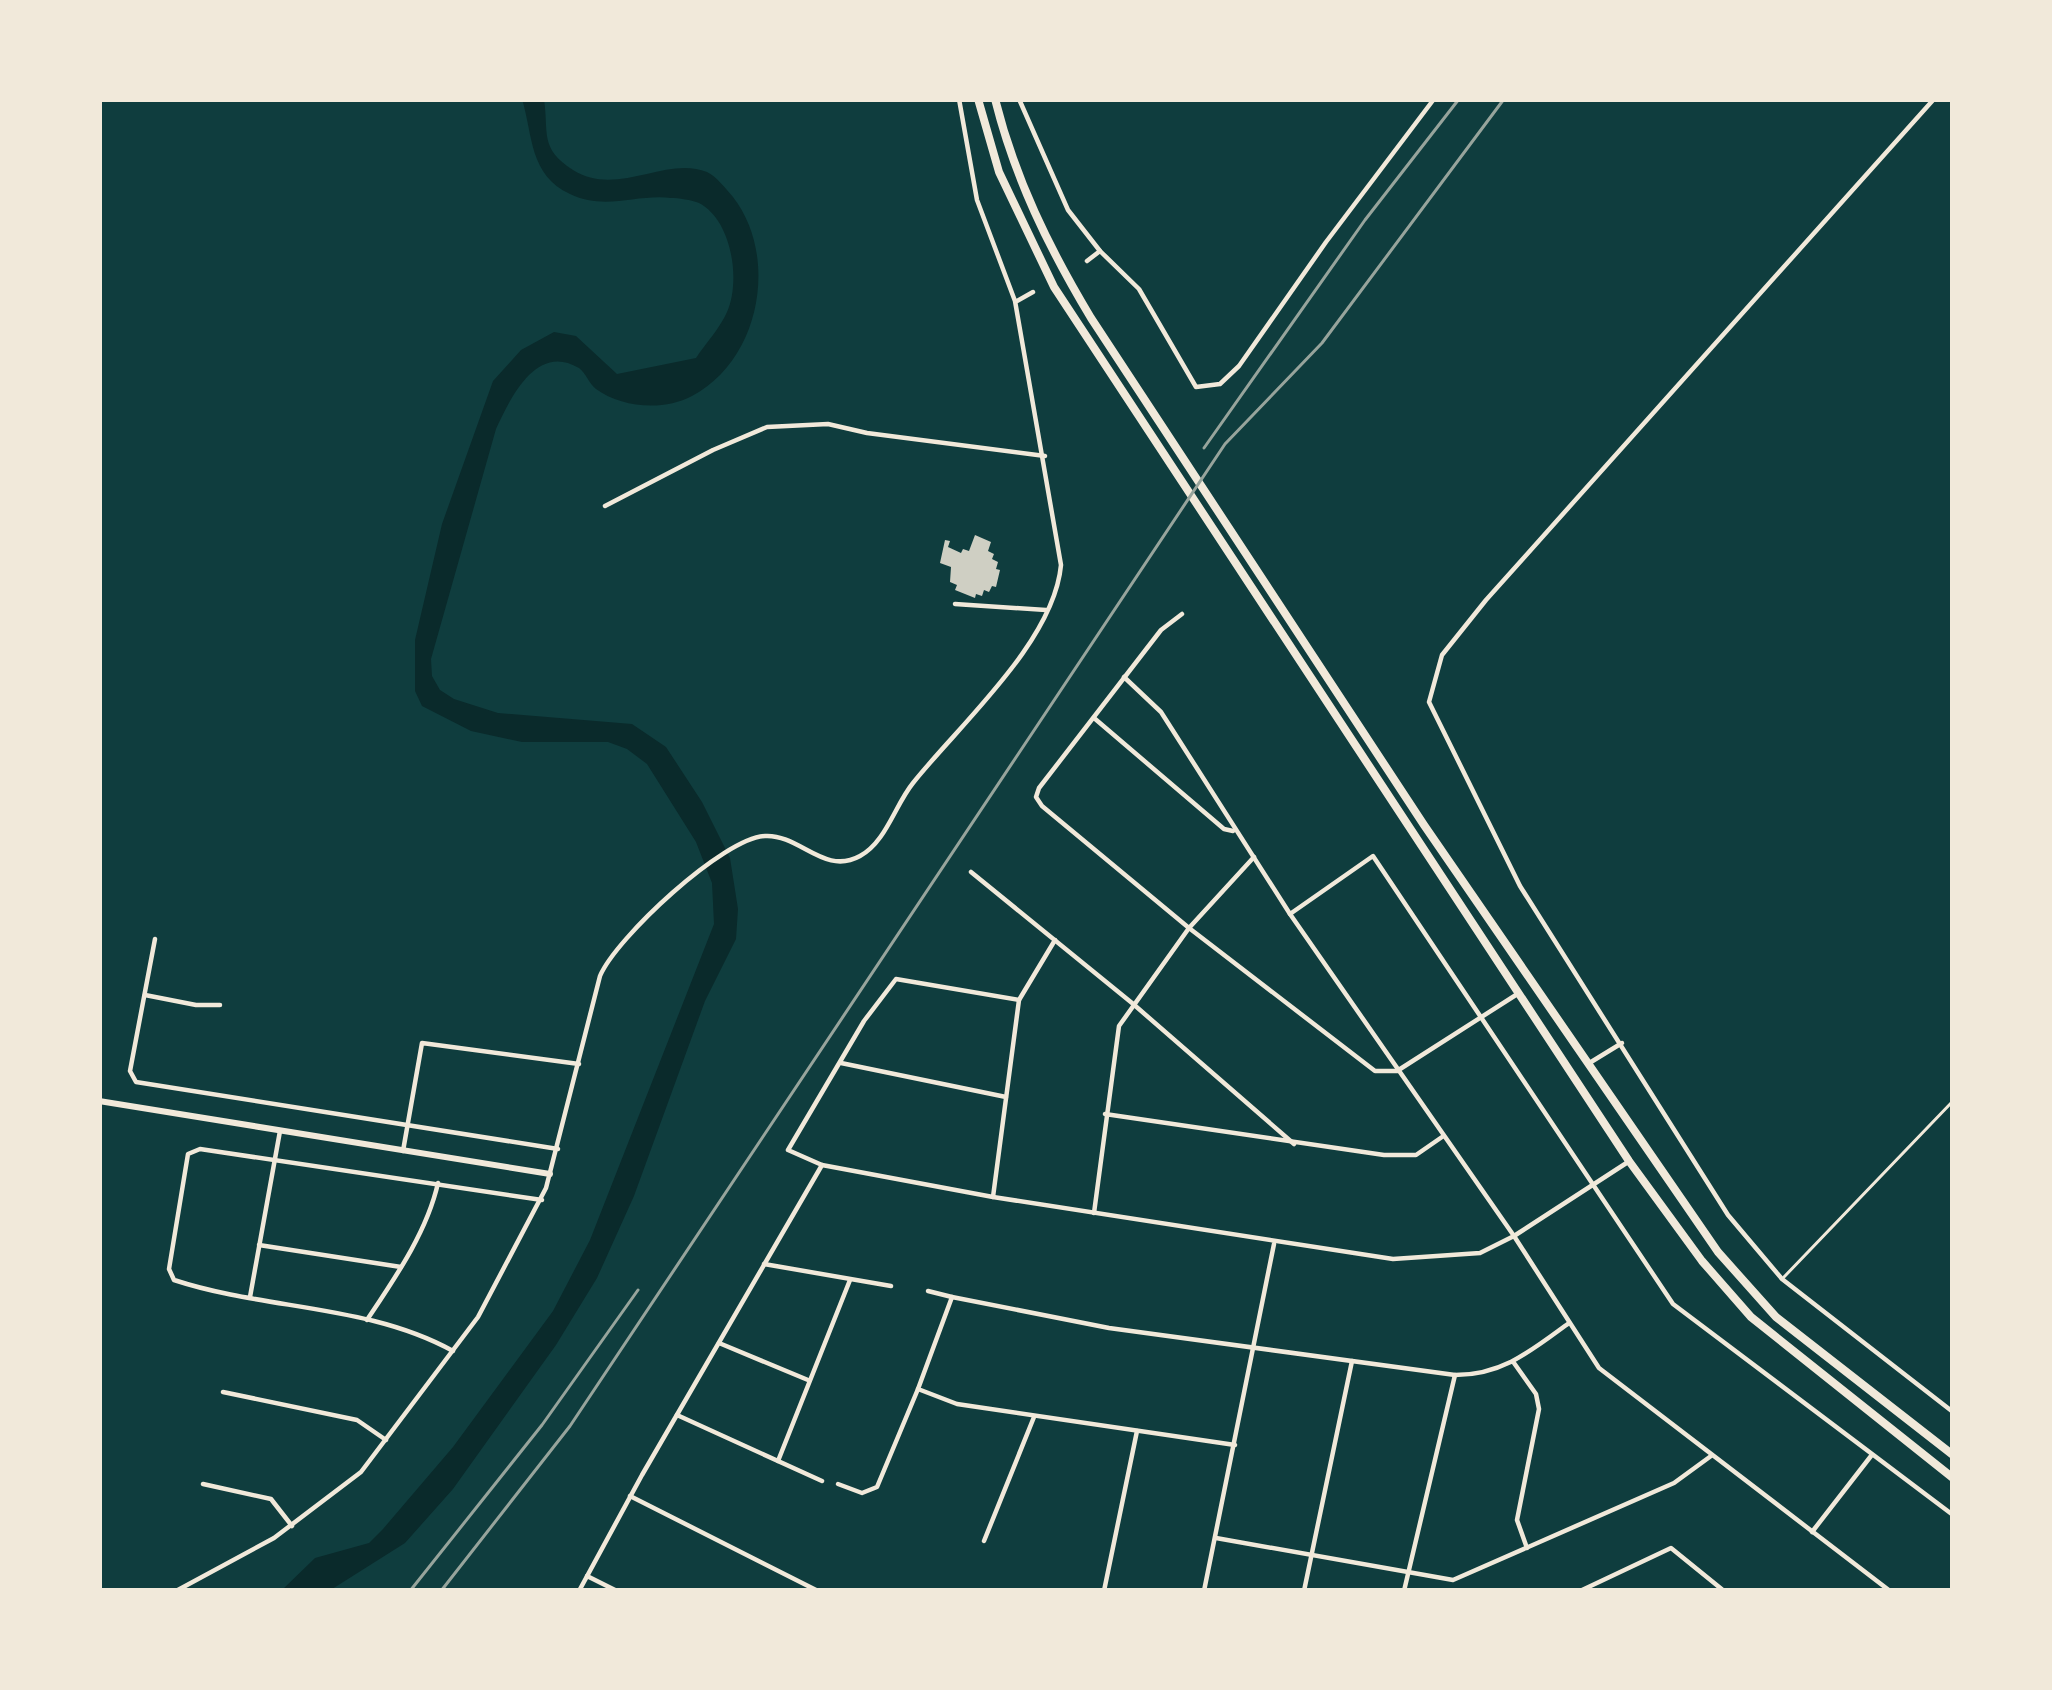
<svg xmlns="http://www.w3.org/2000/svg" width="2052" height="1690" font-family="Raleway,sans-serif">
<style>
.water{fill:#0a2a2b}
.building{fill:#cfcfc3}
.lines{fill:none;stroke-linecap:round;stroke-linejoin:round}
.service{stroke:#f1e9da;stroke-width:3}
.minor{stroke:#f1e9da;stroke-width:4.5}
.tertiary{stroke:#f1e9da;stroke-width:6}
.primary{stroke:#f1e9da;stroke-width:8}
.rail{stroke:#97a49c;stroke-width:3}
</style>
<rect width="100%" height="100%" fill="#0f3d3e"/>
<!-- water -->
<path class="water" d="M522 99H544C549 133 539 148 573 170 617 198 666 155 707 172 716 176 727 190 733 197 779 256 761 360 692 396 664 411 622 408 596 389 589 384 586 373 579 368 536 342 510 399 496 429L431 659 432 676 440 690 454 699 498 713 632 724 666 747 702 802 730 858 738 909 736 939 705 1001 634 1196 597 1278 556 1345 453 1489 405 1543 329 1591H281L315 1558 369 1543 383 1529 453 1447 553 1311 590 1240 714 924 712 883 696 842 647 764 627 749 608 742H522L471 731 422 706 415 691V640L442 524 493 381 521 350 554 332 576 336 617 374 696 358C706 343 720 328 727 312 741 281 732 220 699 203 692 200 678 198 671 198 636 194 605 211 570 194 529 175 533 135 522 99Z"/>
<!-- building -->
<path class="building" d="M975 535 991 542 988 551 994 554 992 559 998 562 996 569 1000 570 996 587 992 586 989 592 984 590 982 596 976 594 975 598 955 590 957 585 950 582 951 567 940 563 945 540 950 541 948 547 961 553 963 549 969 551Z"/>
<g class="lines">
<!-- service -->
<path class="service" d="M1784 1277 1953 1101"/>
<!-- minor -->
<g class="minor">
<path d="M1019 99 1068 210 1100 251 1139 289 1196 387 1220 384 1239 366 1326 242 1434 99"/>
<path d="M1934 99 1486 600 1442 655 1429 702 1520 886 1728 1215 1782 1279 1953 1412"/>
<path d="M1087 261 1100 251"/>
<path d="M1017 301 1033 292"/>
<path d="M605 506 713 450 767 427 828 424 867 433 1045 456"/>
<path d="M955 604 1046 610"/>
<path d="M1182 614 1161 630 1039 788 1036 797 1042 806 1189 928 1375 1071H1397L1519 993"/>
<path d="M1124 677 1161 712 1290 914 1514 1236 1599 1368 1890 1591"/>
<path d="M1094 718 1224 829 1233 831"/>
<path d="M971 872 1132 1003 1294 1144"/>
<path d="M1290 914 1373 856 1673 1304 1953 1515"/>
<path d="M155 939 130 1071 136 1082 558 1149"/>
<path d="M145 995 196 1005H220"/>
<path d="M1019 1000 896 979 864 1021 788 1150 822 1165 993 1197 1393 1259 1480 1253 1514 1236 1628 1162"/>
<path d="M1591 1062 1622 1043"/>
<path d="M841 1063 1006 1097"/>
<path d="M1105 1114 1384 1155H1416L1442 1137"/>
<path d="M403 1151 422 1043 579 1064"/>
<path d="M993 1197 1019 1000 1055 940"/>
<path d="M1094 1213 1119 1026 1189 928 1254 857"/>
<path d="M259 1245 401 1267"/>
<path d="M764 1264 891 1286"/>
<path d="M928 1291 952 1297"/>
<path d="M250 1297 280 1131"/>
<path d="M367 1320C395 1278 427 1232 438 1183"/>
<path d="M719 1343 808 1380"/>
<path d="M453 1351C368 1304 265 1310 174 1280L169 1269 188 1154 200 1149 542 1200"/>
<path d="M1514 1363 1536 1394 1539 1409 1517 1520 1527 1548"/>
<path d="M223 1392 357 1420 386 1440"/>
<path d="M677 1415 822 1481"/>
<path d="M1235 1445 957 1404 918 1389 952 1297 1109 1328 1455 1375C1503 1375 1532 1350 1569 1323"/>
<path d="M778 1461 850 1280"/>
<path d="M203 1484 271 1499 292 1526"/>
<path d="M838 1484 862 1493 877 1487 918 1389"/>
<path d="M630 1496 818 1591"/>
<path d="M1812 1532 1871 1456"/>
<path d="M1216 1538 1453 1580 1674 1483 1711 1456"/>
<path d="M984 1541 1034 1417"/>
<path d="M587 1576 617 1591"/>
<path d="M176 1591 274 1538 361 1472 478 1317 546 1188 600 976C616 938 723 838 765 836 800 834 824 876 860 856 886 842 895 805 913 783 959 725 1054 642 1061 565L1015 301 977 200 959 99"/>
<path d="M579 1591 642 1475 822 1165"/>
<path d="M1104 1591 1137 1431"/>
<path d="M1204 1591 1274 1244"/>
<path d="M1304 1591 1352 1361"/>
<path d="M1404 1591 1455 1375"/>
<path d="M1580 1591 1671 1548 1724 1591"/>
</g>
<!-- tertiary -->
<path class="tertiary" d="M99 1101 550 1174"/>
<!-- primary -->
<g class="primary">
<path d="M978 99 999 172 1054 287 1629 1161 1702 1261 1751 1317 1953 1478"/>
<path d="M995 99C1015 179 1049 248 1091 318L1424 825 1718 1252 1776 1317 1953 1455"/>
</g>
<!-- rail -->
<g class="rail">
<path d="M1204 448 1365 220 1459 99"/>
<path d="M410 1591 542 1425 638 1290"/>
<path d="M441 1591 570 1426 1225 444 1322 343 1504 99"/>
</g>
</g>
<!-- border -->
<rect width="2052" height="1690" fill="none" stroke="#f1e9da" stroke-width="204"/>
</svg>
